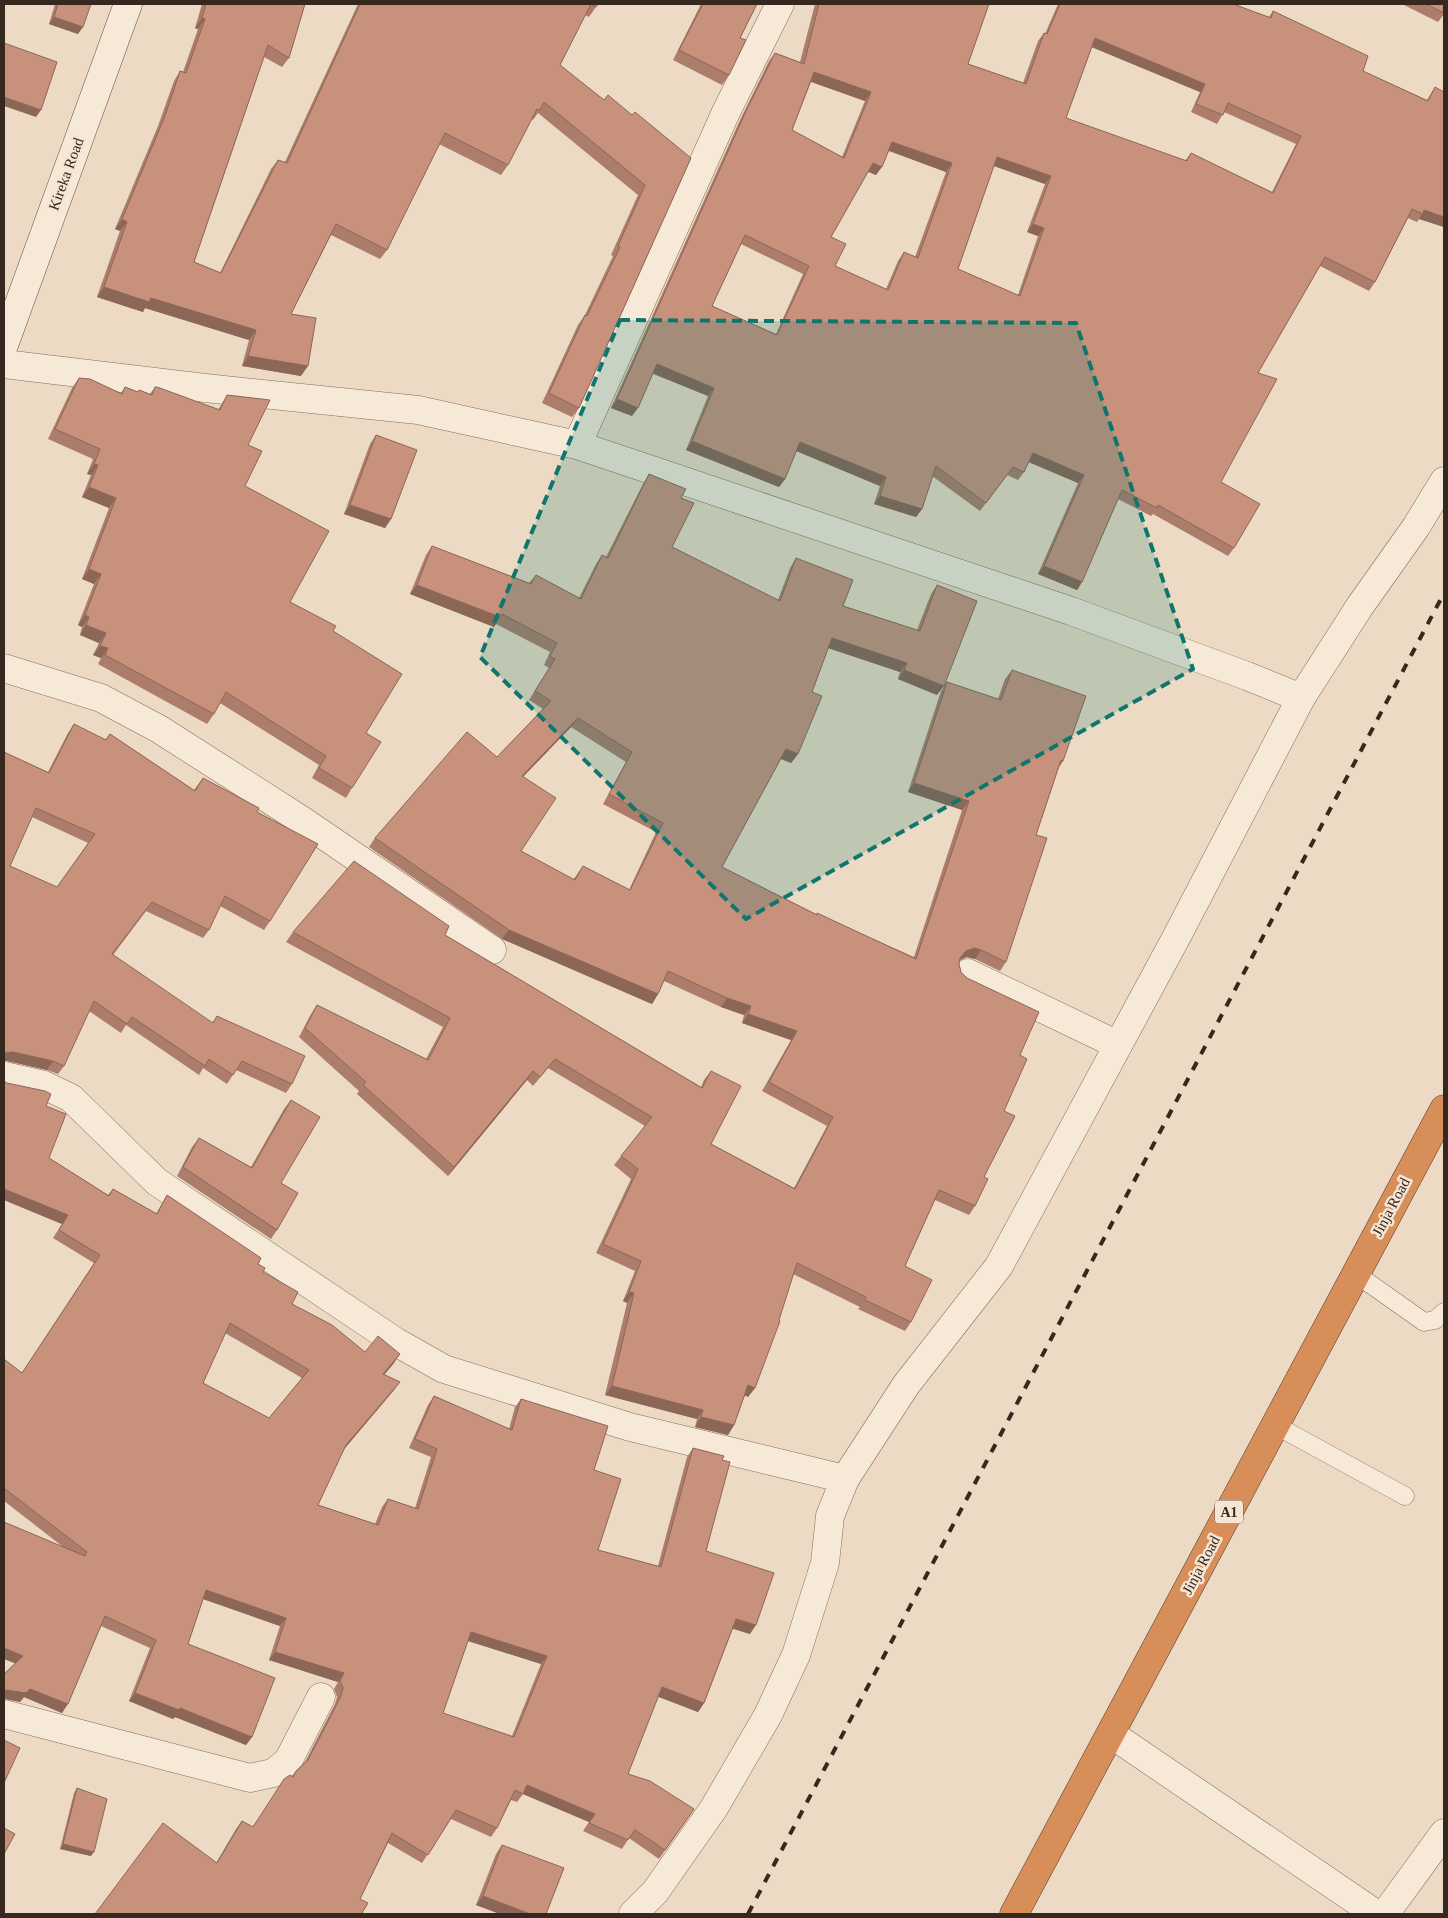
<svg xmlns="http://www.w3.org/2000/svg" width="1448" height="1918" font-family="Georgia,serif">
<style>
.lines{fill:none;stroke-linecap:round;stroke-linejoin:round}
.lane-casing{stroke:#856c5b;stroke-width:19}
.street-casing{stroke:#856c5b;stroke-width:29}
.secondary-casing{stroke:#674d3f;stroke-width:29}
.highway-casing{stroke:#533b2f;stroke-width:29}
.lane{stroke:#f7e9d7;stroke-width:18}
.street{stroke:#f7e9d7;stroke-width:28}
.secondary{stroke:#f7e9d7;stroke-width:28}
.highway{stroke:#d78e59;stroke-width:28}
.rail{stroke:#36271f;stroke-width:4;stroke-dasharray:9 9;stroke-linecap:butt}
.wall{fill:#ac7d6b;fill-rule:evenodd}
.shaded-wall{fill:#8c6657}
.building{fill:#c8917c;stroke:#8c6657;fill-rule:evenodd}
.marked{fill:#0f766e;fill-opacity:0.2;stroke:#0f766e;stroke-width:4;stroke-dasharray:10 6;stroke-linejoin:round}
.labels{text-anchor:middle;stroke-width:5;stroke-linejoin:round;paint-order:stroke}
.shield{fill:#f4e6d3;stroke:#6f6055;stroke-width:1}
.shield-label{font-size:14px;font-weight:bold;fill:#36271f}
.street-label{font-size:15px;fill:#36271f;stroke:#f4e6d3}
</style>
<rect width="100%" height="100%" fill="#ecdac4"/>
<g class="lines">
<!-- lane casing -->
<g class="lane-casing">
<g id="lane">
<path d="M1356 1274 1424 1322 1435 1320 1444 1312"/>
<path d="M1275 1425 1405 1496"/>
</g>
</g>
<!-- street casing -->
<g class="street-casing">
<g id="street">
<path d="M4 364 205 388 418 410 577 445 1071 611 1247 676 1301 698 1177 936 999 1266 906 1385 845 1479 830 1516 825 1563 796 1655 768 1715 714 1808 655 1892 633 1914"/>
<path d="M577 445 726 112 780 4"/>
<path d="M4 668 101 698 159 729 303 821 492 950"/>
<path d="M1301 698 1360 606 1416 527 1444 481"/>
<path d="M968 973 1118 1045"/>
<path d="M4 1076 44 1085 71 1098 157 1182 396 1342 444 1369 630 1427 845 1479"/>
<path d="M4 1714 250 1778 273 1773 288 1761 321 1697"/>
<path d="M1111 1734 1376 1914"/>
<path d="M1385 1914 1444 1833"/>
</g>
</g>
<!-- secondary casing -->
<g class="secondary-casing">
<path id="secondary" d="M4 345 128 4"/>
</g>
<!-- highway casing -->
<g class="highway-casing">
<path id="highway" d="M1014 1914 1444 1109"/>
</g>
<!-- lane -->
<use href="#lane" class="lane"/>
<!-- street -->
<use href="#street" class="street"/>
<!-- secondary -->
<use href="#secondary" class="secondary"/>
<!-- highway -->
<use href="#highway" class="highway"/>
<!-- rail -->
<path class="rail" d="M748 1914 1444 593"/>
</g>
<!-- wall -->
<g class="wall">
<path d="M55 4H91L78 34 49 24Z"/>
<path d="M202 4H305L289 58 282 67 264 57 194 262 220 273 271 169 278 160 285 162 358 4H598L589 17 585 15 560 65 604 100 632 115 691 158 579 408 572 417 542 403 578 325 585 315 613 256 611 255 638 195 538 113 533 120 532 119 508 165 501 175 439 144 387 250 380 259 331 235 291 314 301 376 242 366 249 340 145 308 143 312 97 297 120 231 115 229 158 126 174 81 180 71 183 72 198 29 195 28Z"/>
<path d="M701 4H757L740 38 729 75 722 85 673 60Z"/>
<path d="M815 4H989L968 64 1023 83 1038 41 1044 33 1045 34 1058 4H1233L1269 17 1273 11 1363 71 1427 100 1435 87 1444 92V227L1419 219 1417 222 1408 218 1375 282 1369 291 1320 266 1258 373 1221 482 1234 548 1228 556 1153 514 1151 516 1118 499 1082 582 1077 590 1038 574 1078 483 1028 462 1024 472 1018 480 1007 475 980 511 932 476 922 509 916 517 874 504 880 486 796 451 785 479 779 487 686 450 708 396 653 373 632 416 611 408 740 120 769 61 775 53 800 62ZM1092 47 1200 92 1191 112 1217 124 1224 112 1296 144 1272 192 1191 153 1185 161 1066 118ZM811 82 865 101 842 157 792 130ZM889 151 946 172 915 257 904 252 898 261 886 289 835 266 831 237 868 172 876 175ZM994 166 1045 184 1027 232 1038 236 1018 295 958 269ZM741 244 803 274 776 334 712 306Z"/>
<path d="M1402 4H1444V14L1438 22Z"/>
<path d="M79 378 121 393 125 387 138 392 139 390 150 394 155 387 218 410 227 395 248 445 245 486 290 602 333 631 366 733 352 788 346 798 312 778 319 765 220 703 214 714 207 724 98 664 101 658 93 655 99 643 80 635 82 627 78 625 94 584 82 579 109 508 82 497 91 475 87 474 93 459 48 439 72 388Z"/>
<path d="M376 435 391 519 385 528 344 514 370 444Z"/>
<path d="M649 474 681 498 672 547 778 600 790 568 796 558 843 606 917 630 931 594 937 585V695L898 679 900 672 828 648 812 692 798 754 791 763 781 759 722 867 816 914 914 957 962 810 908 792 941 691 947 682 998 699 1005 679 1012 670 1058 769 1036 835 1006 962 1000 971 975 959 967 957 960 960 959 964 961 972 1020 1055 975 1206 969 1215 935 1200 905 1266 911 1322 905 1331 858 1309 860 1307 793 1274 755 1388 748 1397 745 1395 734 1425 728 1435 695 1427 697 1419 605 1395 627 1303 623 1301 635 1271 596 1253 631 1179 614 1165 645 1126 548 1068 533 1086 527 1080 448 1176 357 1094 359 1091 299 1037 311 1014 317 1005 426 1059 443 1027 286 942 293 932 445 935 701 1087 704 1080 711 1071V1144L794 1188 827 1126 762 1091 791 1040 742 1023 744 1015 721 1007 664 981 658 994 652 1004 502 939 369 847 375 838 497 757 543 709 529 700 549 668 544 665 550 652 496 624 494 627 410 594 426 555 432 546 529 583 536 575 579 598 596 564 602 555 606 557 643 484ZM571 727 626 762 603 804 656 832 629 890 583 866 573 880 521 851 523 777Z"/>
<path d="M74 724 105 740 110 734 194 790 203 778 257 812 270 921 264 930 220 906 209 930 203 938 146 911 113 955 212 1023 217 1016 292 1084 286 1093 236 1070 227 1084 203 1068 199 1075 126 1025 121 1033 89 1011 64 1066 58 1074 47 1070 7 1061 4 752 48 772 68 733ZM32 817 88 843 57 887 10 866Z"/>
<path d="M291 1100 281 1183 277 1230 271 1239 177 1176 192 1147 199 1138 251 1167 284 1109Z"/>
<path d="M46 1106 49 1158 108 1195 113 1189 156 1214 167 1195 258 1264 263 1272 292 1304 365 1352 394 1363 384 1375 394 1390 344 1449 318 1505 375 1524 382 1507 388 1499 415 1508 431 1457 409 1448 428 1405 434 1396 509 1429 515 1407 521 1399 594 1470 598 1550 658 1566 687 1457 693 1448 722 1460 706 1551 750 1634 733 1628 704 1703 698 1712 658 1696 628 1774 694 1809 659 1859 629 1838 622 1849 583 1831 589 1822 523 1794 517 1802 511 1800 497 1828 491 1837 451 1819 422 1863 388 1843 360 1899 216 1863 236 1829 242 1821 252 1827 296 1771 305 1762 335 1704 337 1697 334 1689 338 1682 269 1660 280 1626 203 1599 188 1644 252 1737 246 1745 175 1717 173 1719 129 1701 150 1648 101 1626 62 1713 24 1697 20 1702 15 1663 4 1659 62 1546 4 1501V1359L22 1373 94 1263 53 1238 62 1224 4 1200ZM225 1333 302 1378 269 1418 203 1383ZM468 1641 541 1664 512 1736 443 1713Z"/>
<path d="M77 1788 91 1856 60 1849 74 1793Z"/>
<path d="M502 1845 546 1914H500L476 1905 496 1854Z"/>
</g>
<!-- shaded-wall -->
<g class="shaded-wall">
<path d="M54 17 83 27 78 34 49 24Z"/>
<path d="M202 18 205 19 198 29 195 28Z"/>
<path d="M1095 38 1205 84 1200 92 1089 46Z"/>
<path d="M814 72 871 92 865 101 809 81Z"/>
<path d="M4 97 41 110 36 117 4 106Z"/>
<path d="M892 142 952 163 946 172 887 150Z"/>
<path d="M997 157 1051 176 1045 184 991 165Z"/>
<path d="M873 163 882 167 876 175 867 171Z"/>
<path d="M1424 210 1444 217V227L1419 219Z"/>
<path d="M122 219 127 222 120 231 115 229Z"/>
<path d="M1033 224 1044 228 1038 236 1027 232Z"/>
<path d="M104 287 151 298 256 330 249 340 145 308 143 312 97 297Z"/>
<path d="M248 356 308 366 301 376 242 366Z"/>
<path d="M657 364 714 388 708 396 651 373Z"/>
<path d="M617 399 638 408 632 416 611 408Z"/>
<path d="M692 441 785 479 779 487 686 450Z"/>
<path d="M800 442 886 477 880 486 794 450Z"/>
<path d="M1033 453 1084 475 1078 483 1027 461Z"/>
<path d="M94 464 98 465 91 475 87 474Z"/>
<path d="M89 487 116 498 109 508 82 497Z"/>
<path d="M880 496 922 509 916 517 874 504Z"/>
<path d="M350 505 391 519 385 528 344 514Z"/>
<path d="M1044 566 1082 582 1077 590 1038 574Z"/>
<path d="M89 569 101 574 94 584 82 579Z"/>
<path d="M417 585 500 617 494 627 410 594Z"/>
<path d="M85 615 89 617 82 627 78 625Z"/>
<path d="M86 625 106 633 99 643 80 635Z"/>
<path d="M832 638 907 663 900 672 825 647Z"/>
<path d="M100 646 108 648 101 658 93 655Z"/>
<path d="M904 670 944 686 937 695 898 679Z"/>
<path d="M578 718 571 727 515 785 522 776Z"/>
<path d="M786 749 798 754 791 763 779 758Z"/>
<path d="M1061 760 1063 761 1057 770Z"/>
<path d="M914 783 969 801 962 810 908 792Z"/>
<path d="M509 930 658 994 652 1004 502 939Z"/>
<path d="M974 948 981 950 975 959 967 957 960 960V958L966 951Z"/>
<path d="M727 998 751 1006 744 1015 721 1007Z"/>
<path d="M748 1014 797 1031 791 1040 742 1023Z"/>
<path d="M13 1052 53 1061 47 1070 7 1061H4V1053Z"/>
<path d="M533 1071 527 1080 448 1176 454 1167Z"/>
<path d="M4 1189 68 1215 62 1224 4 1200Z"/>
<path d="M629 1292 634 1293 627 1303 623 1301Z"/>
<path d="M400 1354 394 1363 377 1383 383 1374Z"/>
<path d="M400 1382 394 1390 340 1454 346 1445Z"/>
<path d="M748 1385 755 1388 748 1397 742 1394Z"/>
<path d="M612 1386 703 1410 697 1419 605 1395Z"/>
<path d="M701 1417 734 1425 728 1435 695 1427Z"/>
<path d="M206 1590 286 1618 280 1626 200 1598Z"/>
<path d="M736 1619 756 1625 750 1634 730 1628Z"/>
<path d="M471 1632 547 1656 541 1664 465 1640Z"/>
<path d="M4 1648 23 1656 17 1664 4 1659Z"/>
<path d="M275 1652 344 1673 338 1682 269 1660Z"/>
<path d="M662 1687 704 1703 698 1712 656 1696Z"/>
<path d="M30 1689 68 1704 62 1713 24 1697 20 1702 4 1699V1692L6 1690Z"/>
<path d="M135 1693 180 1708 252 1737 246 1745 175 1717 173 1719 129 1701Z"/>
<path d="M527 1785 595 1814 589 1822 523 1794Z"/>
<path d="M63 1844 94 1852 91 1856 60 1849Z"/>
<path d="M483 1896 530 1914H500L476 1905Z"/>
</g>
<!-- building -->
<g class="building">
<path d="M58 4H91L83 27 54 17Z"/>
<path d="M206 4H305L289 58 268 45 194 262 221 273 278 160 287 163 360 4H598L596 7 591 4 560 65 604 100 608 95 632 115 635 112 691 158 579 408 549 393 585 315 587 316 620 247 618 246 645 185 544 102 540 110 537 109 508 165 445 133 387 250 336 224 291 314 316 318 308 366 248 356 256 330 151 298 149 302 104 287 127 222 122 219 165 116 180 71 186 73 205 19 202 18Z"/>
<path d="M703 4H757L740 38 746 40 729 75 679 50Z"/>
<path d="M819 4H989L968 64 1026 84 1044 33 1047 34 1060 4H1233L1271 18 1273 11 1368 56 1363 71 1428 101 1435 87 1444 92V217L1424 210 1423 214 1412 209 1375 282 1325 257 1258 373 1277 379 1221 482 1260 504 1234 548 1158 505 1157 508 1122 490 1082 582 1044 566 1084 475 1033 453 1024 472 1013 467 986 503 936 466 922 509 880 496 886 477 800 442 785 479 692 441 714 388 657 364 638 408 617 399 746 111 775 53 804 64ZM1095 38 1205 84 1196 104 1223 115 1228 103 1301 136 1273 193 1191 153 1187 161 1066 118ZM814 72 871 92 844 158 792 130ZM892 142 952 163 918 258 904 252 888 290 835 266 846 244 831 237 873 163 882 167ZM997 157 1051 176 1033 224 1044 228 1020 296 958 269ZM745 235 809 266 777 335 712 306Z"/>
<path d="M1426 4H1444V13Z"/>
<path d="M4 43 57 62 41 110 4 97Z"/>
<path d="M79 378 90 379 122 394 125 387 138 392 139 390 152 395 155 387H157L220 410 227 395 270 400 248 445 262 451 245 486 329 531 290 602 336 626 333 631 402 674 366 733 381 742 352 788 319 768 326 756 226 692 214 714 105 655 108 648 100 646 106 633 86 625 89 617 85 615 101 574 89 569 116 498 89 487 98 465 94 464 100 449 55 429Z"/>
<path d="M376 435 417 450 391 519 350 505Z"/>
<path d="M649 474 686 489 681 498 694 503 672 547 780 601 796 558 853 580 843 606 920 631 937 585 977 601 944 686 904 670 907 663 832 638 812 692 822 696 798 754 786 749 722 867 817 915V913L916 959 969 801 914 783 947 682 1001 700 1012 670 1086 696 1063 761 1061 760 1036 835 1047 838 1006 962 981 950 974 948 966 951 960 958 959 964 961 972 967 978 1039 1012 1020 1055 1027 1059 1004 1111 1015 1116 984 1177 988 1179 975 1206 939 1190 905 1266 932 1280 911 1322 865 1300 866 1297 797 1263 779 1320 780 1321 755 1388 748 1385 734 1425 701 1417 703 1410 612 1386 634 1293 629 1292 641 1261 603 1244 638 1169 621 1156 652 1117 555 1059 540 1077 533 1071 454 1167 363 1085 366 1082 305 1028 317 1005 428 1060 450 1018 293 932 354 861 449 926 445 935 702 1088 711 1071 741 1086 711 1144 795 1189 833 1117 769 1082 797 1031 748 1014 751 1006 727 998 668 971 658 994 509 930 375 838 467 732 497 757 551 701 535 691 555 659 550 656 557 643 502 614 500 617 417 585 432 546 531 584 536 575 581 599 602 555 608 558ZM578 718 632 752 609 794 663 823 630 890 583 866 575 880 521 851 556 798 522 776Z"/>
<path d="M74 724 106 740 110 734 195 791 203 778 259 808 257 812 318 844 270 921 225 896 209 930 152 902 112 954 213 1023 217 1016 305 1056 292 1084 242 1061 233 1075 209 1059 205 1066 132 1017 127 1024 94 1001 64 1066 53 1061 13 1052 4 1053V752L49 773ZM36 808 95 834 57 887 10 866Z"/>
<path d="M4 1081 7 1083 45 1091 51 1094 46 1106 66 1114 49 1158 109 1196 113 1189 157 1214 167 1195 261 1258 258 1264 265 1268 263 1272 298 1292 292 1304 332 1325 365 1352 378 1336 400 1354 383 1374 400 1382 346 1445 318 1505 378 1525 388 1499 418 1509 437 1449 415 1439 434 1396 512 1430 521 1399 608 1426 594 1470 621 1479 598 1550 661 1567 693 1448 724 1456 722 1460 730 1462 706 1551 774 1573 756 1625 736 1619 704 1703 662 1687 628 1774 650 1781 694 1809 665 1850 635 1830 628 1840 589 1823 595 1814 527 1785 523 1794 515 1790 497 1828 456 1810 428 1855 392 1833 360 1899 368 1903 362 1913 366 1914H95L163 1823 217 1863 242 1821 253 1827 284 1779 290 1775 293 1777 296 1771 308 1760 341 1696 343 1688 340 1681 344 1673 275 1652 286 1618 206 1590 188 1644 275 1678 252 1737 180 1708 179 1710 135 1693 156 1640 105 1616 68 1704 30 1689 26 1693 6 1690 4 1692V1674L23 1656 4 1648V1522L85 1556 87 1552 4 1488V1359L22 1373 100 1255 59 1230 68 1215 4 1189ZM230 1323 309 1370 269 1418 203 1383ZM471 1632 547 1656 514 1737 443 1713Z"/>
<path d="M291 1100 320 1117 281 1183 298 1193 277 1230 183 1167 199 1138 252 1168Z"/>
<path d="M4 1740 20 1748 4 1783Z"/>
<path d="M77 1788 107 1799 94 1852 63 1844Z"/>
<path d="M4 1828 15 1834 4 1854Z"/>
<path d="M502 1845 564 1868 546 1914H530L483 1896Z"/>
</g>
<!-- marked area -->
<path class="marked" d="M620 320 1076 323 1193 669 746 919 480 657Z"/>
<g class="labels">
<!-- shield labels -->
<rect class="shield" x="1215" y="1500.5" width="28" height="23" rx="4"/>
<g class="shield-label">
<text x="1229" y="1517">A1</text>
</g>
<!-- street labels -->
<g class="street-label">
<text transform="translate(66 174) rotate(-70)" y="5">Kireka Road</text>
<text transform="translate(1391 1207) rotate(-62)" y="5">Jinja Road</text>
<text transform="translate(1201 1565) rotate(-62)" y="5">Jinja Road</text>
</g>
</g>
<!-- border -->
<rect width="1448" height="1918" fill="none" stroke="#36271f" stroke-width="10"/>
</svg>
